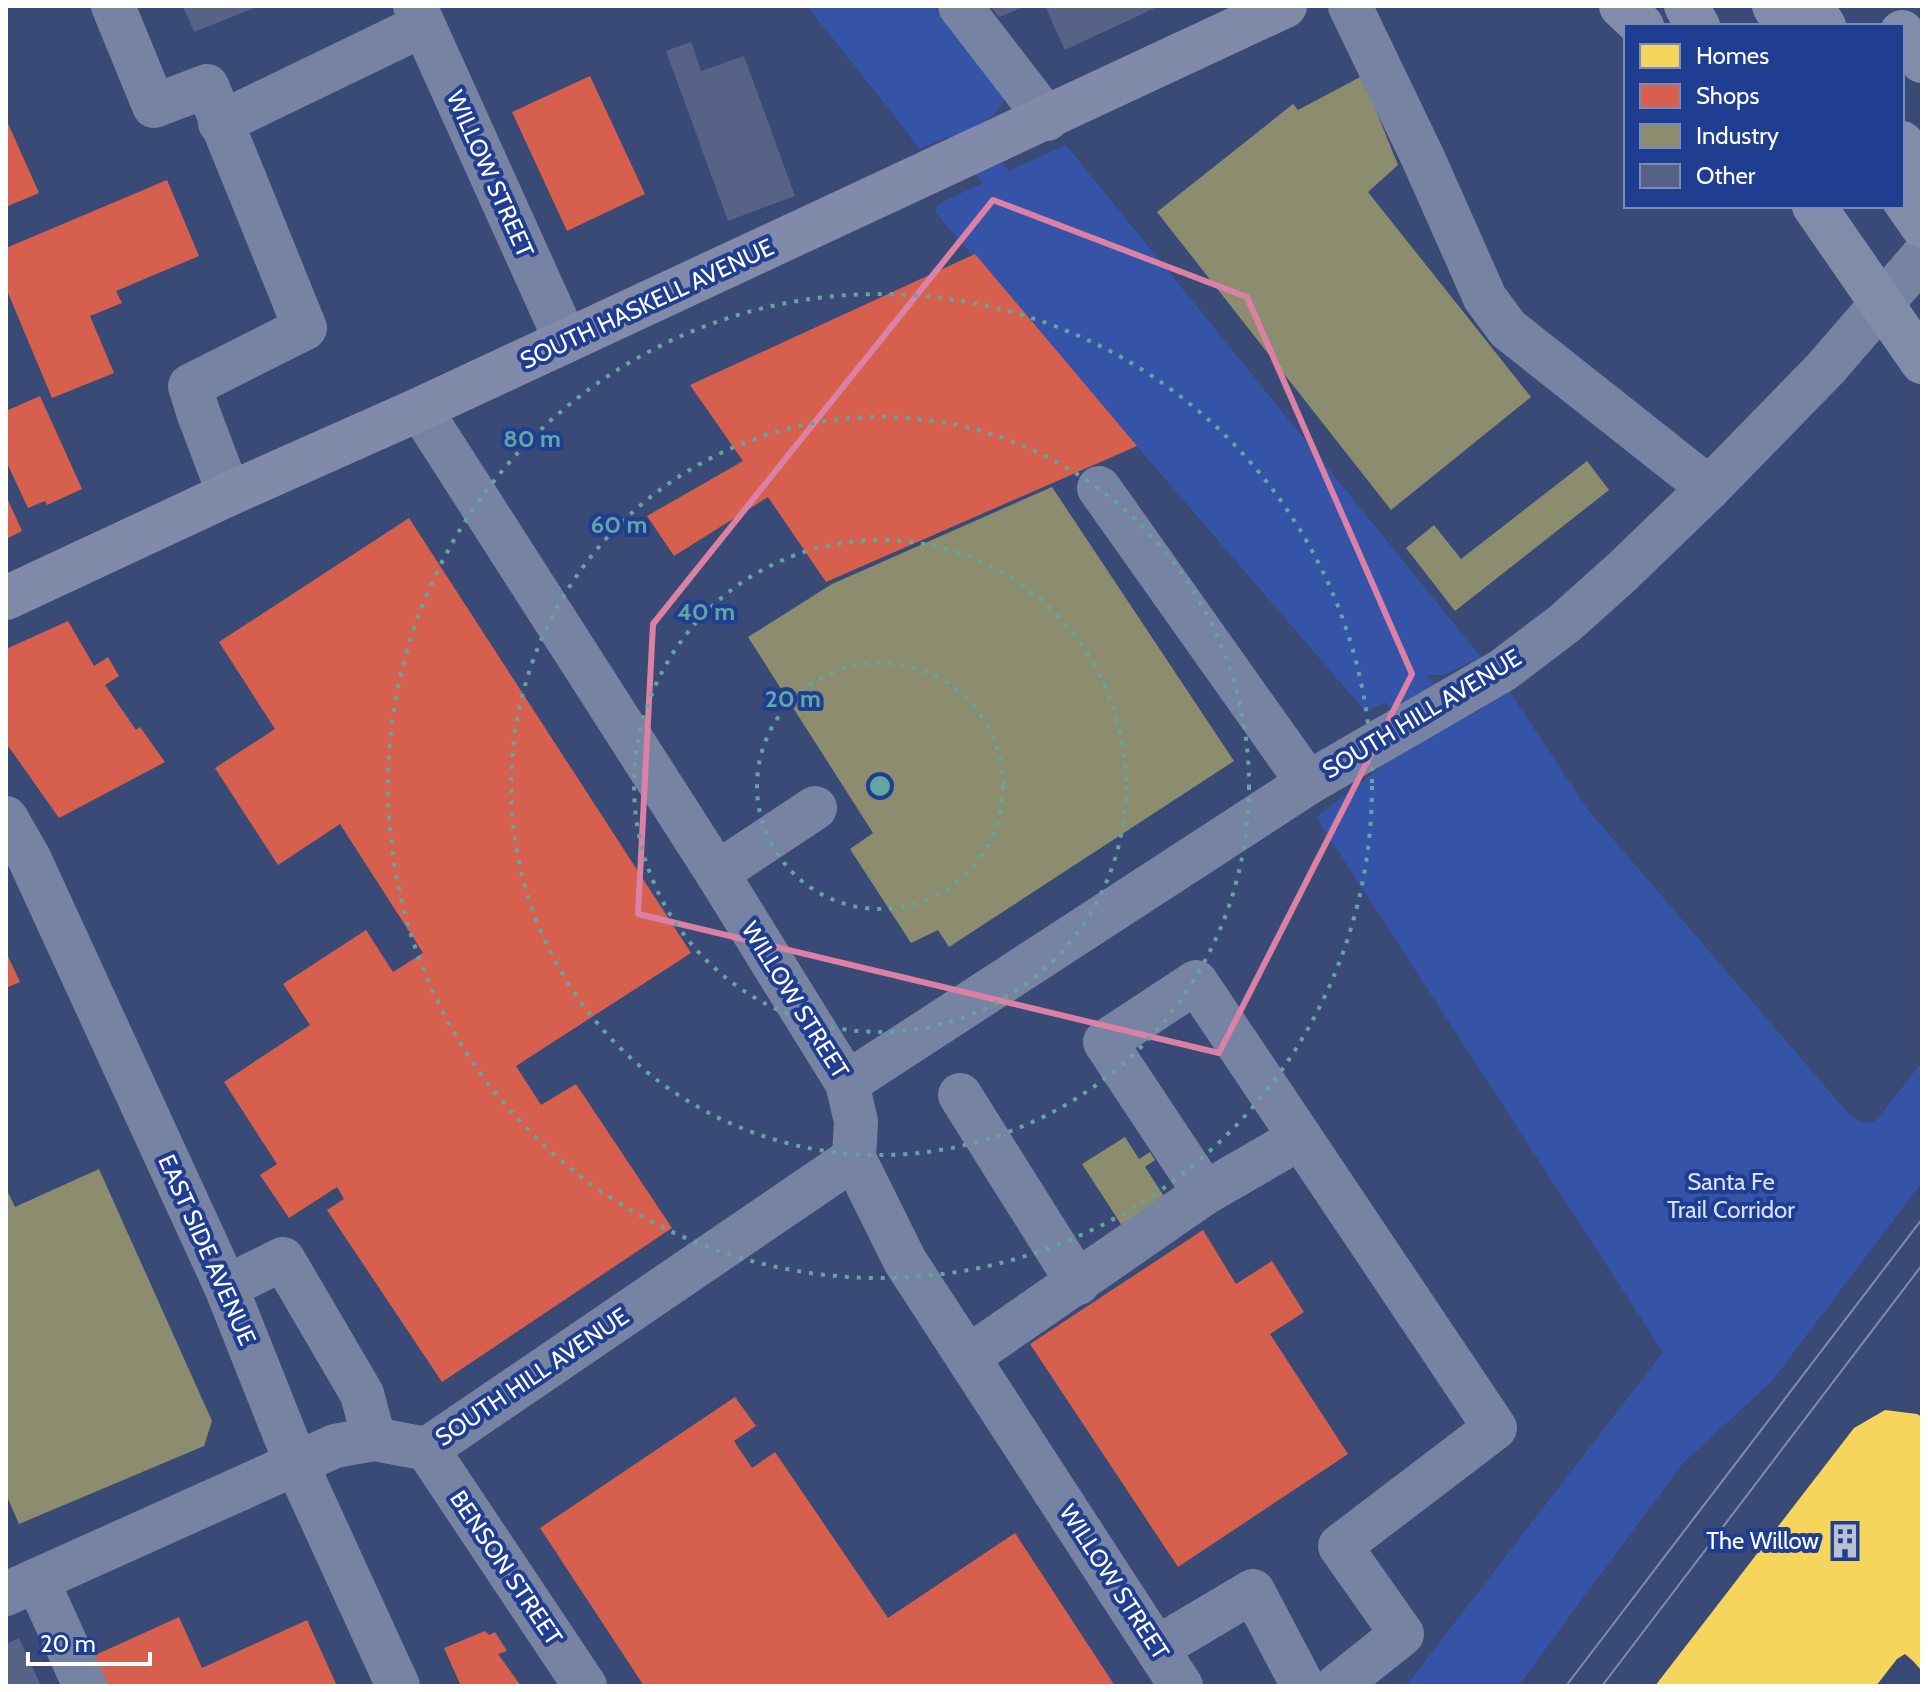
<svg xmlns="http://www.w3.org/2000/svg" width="1928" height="1692" font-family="Cabin,sans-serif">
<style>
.green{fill:#3554a7}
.homes{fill:#f6d55c}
.shops{fill:#d6604d}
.industry{fill:#8c8c6e}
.building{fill:#566387}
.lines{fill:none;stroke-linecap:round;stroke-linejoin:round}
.minor{stroke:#7683a2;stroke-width:44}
.major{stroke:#818ba9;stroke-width:44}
.highway{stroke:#818ca9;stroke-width:44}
.tram{stroke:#818ca9;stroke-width:2}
.marked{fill:none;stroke:#dd80a5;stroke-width:6;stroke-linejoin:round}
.ring{fill:none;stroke:#63a6a1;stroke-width:4;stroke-dasharray:4 8}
.labels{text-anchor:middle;stroke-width:8;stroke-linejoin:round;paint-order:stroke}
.street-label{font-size:24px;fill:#fff;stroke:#203e91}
.park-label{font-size:24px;fill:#d7e0f9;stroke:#203e91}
.poi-label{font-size:24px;fill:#fff;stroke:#203e91;text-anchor:end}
.centre{fill:#63a6a1;stroke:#203e91;stroke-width:4}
.ring-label{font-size:24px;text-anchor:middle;font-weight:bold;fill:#63a6a1;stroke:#203e91;stroke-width:8;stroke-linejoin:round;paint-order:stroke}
</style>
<rect width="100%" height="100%" fill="#3a4a77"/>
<!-- green -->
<path class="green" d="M807 6H933L1005 97C999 114 991 117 976 125L1009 171 1066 145 1481 657 1443 675H1427L1454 712 1473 714 1509 691 1588 810 1847 1112 1860 1122 1874 1123 1922 1062V1182L1772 1381 1683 1463 1518 1686H1406L1663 1352 1316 817 1416 740 1385 702 1366 712 935 212 938 204 983 183 948 137 919 149 904 128Z"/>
<!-- homes -->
<path class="homes" d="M1885 1410 1917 1414 1922 1417V1671L1913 1661 1905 1654 1897 1659 1876 1686H1655L1854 1428Z"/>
<!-- shops -->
<g class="shops">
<path d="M590 76 645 194 567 231 512 112Z"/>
<path d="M6 119 39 193 6 207Z"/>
<path d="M167 180 199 256 116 291 122 303 90 316 114 373 52 398 6 288V248Z"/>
<path d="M975 254 1137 446 826 582 768 497 674 556 647 516 743 461 690 385Z"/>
<path d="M40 396 82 489 47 505 45 501 28 508 6 461V411Z"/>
<path d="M6 496 22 531 6 539Z"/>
<path d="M409 518 691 953 516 1066 541 1105 576 1084 672 1228 442 1382 327 1210 344 1199 337 1187 289 1218 260 1175 277 1164 224 1082 310 1025 283 984 366 930 393 972 423 953 340 824 278 865 215 768 275 729 219 642Z"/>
<path d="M68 621 94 666 108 657 119 676 105 685 136 730 140 727 165 762 59 818 6 743V649Z"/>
<path d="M6 952 20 982 6 988Z"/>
<path d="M1203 1230 1236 1284 1272 1261 1304 1312 1270 1334 1348 1454 1178 1567 1030 1344Z"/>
<path d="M735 1397 756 1426 734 1441 752 1468 775 1452 888 1618 1015 1533 1115 1686H644L540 1528Z"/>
<path d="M179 1617 202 1668 307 1620 337 1686H105L91 1657Z"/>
<path d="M485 1631 489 1635 495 1632 507 1651 498 1654 521 1686H461L444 1648Z"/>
</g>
<!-- industry -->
<g class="industry">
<path d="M1362 76 1398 165 1368 192 1531 397 1391 510 1157 212 1293 104 1298 110Z"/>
<path d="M1587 461 1609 490 1455 611 1406 548 1434 525 1461 559Z"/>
<path d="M1052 487 1234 761 949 947 938 930 911 943 850 849 873 833 748 637 832 584Z"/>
<path d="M1125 1137 1139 1159 1150 1152 1155 1160 1145 1167 1169 1204 1126 1232 1082 1164Z"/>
<path d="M99 1169 212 1421 204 1446 19 1524 6 1494V1188L15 1207Z"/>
</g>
<!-- building -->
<g class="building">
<path d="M183 6H259L194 32Z"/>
<path d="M990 6H1026L999 17Z"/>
<path d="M1045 6H1159L1065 50Z"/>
<path d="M691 42 701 71 744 56 795 196 728 221 666 51Z"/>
<path d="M19 1638 41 1686H6V1644Z"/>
</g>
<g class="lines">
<!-- minor -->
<g class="minor">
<path d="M113 6 154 106 207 86 305 328 190 386 198 412 229 494"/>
<path d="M415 6 566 341"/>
<path d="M960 6 1047 119"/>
<path d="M1350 6 1423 158 1485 298 1508 329 1709 488"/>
<path d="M220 123 423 25"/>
<path d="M420 409 717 873 847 1083 856 1121 854 1158 905 1261 1181 1686"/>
<path d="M1099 488 1308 783"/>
<path d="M6 818 29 858 226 1287 296 1463 398 1686"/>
<path d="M717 873 815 808"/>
<path d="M847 1083 1308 783 1503 670 1565 623 1623 571 1709 488 1825 369 1922 257"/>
<path d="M960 1095 1078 1283"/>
<path d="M1300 1138 1205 1193 1105 1042 1196 982 1495 1428 1340 1546 1402 1634 1337 1686"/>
<path d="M226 1287 283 1259 362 1394 374 1439"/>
<path d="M968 1357 1205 1193"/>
<path d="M427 1449 585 1686"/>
<path d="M37 1580 85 1686"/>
<path d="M6 1594 335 1446 374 1439 427 1449 854 1158"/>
<path d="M1157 1648 1253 1591 1303 1686"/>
</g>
<!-- major -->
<path class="major" d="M6 598 229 494 420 409 1285 6"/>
<!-- highway -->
<g class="highway">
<path d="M1621 6 1642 26"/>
<path d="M1686 6 1698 26"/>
<path d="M1774 6 1787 26"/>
<path d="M1811 6 1824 26"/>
<path d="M1902 32 1922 61"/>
<path d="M1902 143 1922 170"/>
<path d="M1902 197 1922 226"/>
<path d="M1814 206 1922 362"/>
</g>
<!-- tram -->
<g class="tram">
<path d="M1566 1686 1922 1219"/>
<path d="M1602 1686 1922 1265"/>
</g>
</g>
<!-- marked area -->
<path class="marked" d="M993 200 1247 297 1412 674 1219 1053 638 914 653 624Z"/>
<!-- distance rings -->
<g class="ring">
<circle cx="880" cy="786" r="123"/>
<circle cx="880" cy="786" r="246"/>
<circle cx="880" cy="786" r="369"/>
<circle cx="880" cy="786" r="492"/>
</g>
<!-- icons -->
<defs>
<g id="building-bare" transform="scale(2.76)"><path d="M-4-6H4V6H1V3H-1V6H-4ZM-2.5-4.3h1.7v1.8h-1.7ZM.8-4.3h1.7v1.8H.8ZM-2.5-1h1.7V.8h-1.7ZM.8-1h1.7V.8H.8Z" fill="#bac0cf" stroke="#203e91" stroke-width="2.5" paint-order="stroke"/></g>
</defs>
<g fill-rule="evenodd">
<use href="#building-bare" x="1845" y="1541"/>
</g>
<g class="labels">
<!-- street labels -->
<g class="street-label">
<text transform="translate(490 174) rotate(66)" y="8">WILLOW STREET</text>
<text transform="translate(647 304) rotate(-25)" y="8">SOUTH HASKELL AVENUE</text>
<text transform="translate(1422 714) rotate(-31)" y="8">SOUTH HILL AVENUE</text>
<text transform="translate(795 1000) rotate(58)" y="8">WILLOW STREET</text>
<text transform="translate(207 1250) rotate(66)" y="8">EAST SIDE AVENUE</text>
<text transform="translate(532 1377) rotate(-34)" y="8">SOUTH HILL AVENUE</text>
<text transform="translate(506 1568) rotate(56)" y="8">BENSON STREET</text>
<text transform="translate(1114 1582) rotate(57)" y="8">WILLOW STREET</text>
</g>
<!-- park labels -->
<g class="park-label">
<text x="1731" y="1190">Santa Fe<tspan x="1731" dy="28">Trail Corridor</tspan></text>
</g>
<!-- poi labels -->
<g class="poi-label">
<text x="1819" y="1549">The Willow</text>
</g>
</g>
<circle cx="880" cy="786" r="12" class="centre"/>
<g class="ring-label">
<text x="532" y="447">80 m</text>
<text x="619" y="533">60 m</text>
<text x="706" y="620">40 m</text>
<text x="793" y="707">20 m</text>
</g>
<!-- border -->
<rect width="1928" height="1692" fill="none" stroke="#ffffff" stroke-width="16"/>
<!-- legend -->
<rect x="1624" y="24" width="280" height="184" fill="#203e91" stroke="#798bbd" stroke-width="2"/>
<rect x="1640" y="44" width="40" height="24" fill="#f6d55c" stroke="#798bbd" stroke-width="2"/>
<text x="1696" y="64" font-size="24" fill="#ffffff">Homes</text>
<rect x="1640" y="84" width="40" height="24" fill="#d6604d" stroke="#798bbd" stroke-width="2"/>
<text x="1696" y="104" font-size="24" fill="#ffffff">Shops</text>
<rect x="1640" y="124" width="40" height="24" fill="#8c8c6e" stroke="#798bbd" stroke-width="2"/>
<text x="1696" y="144" font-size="24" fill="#ffffff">Industry</text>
<rect x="1640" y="164" width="40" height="24" fill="#566387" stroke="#798bbd" stroke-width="2"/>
<text x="1696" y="184" font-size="24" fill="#ffffff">Other</text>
<!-- scale -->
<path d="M28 1652v12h122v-12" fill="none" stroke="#ffffff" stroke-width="4"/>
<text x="40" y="1652" font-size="24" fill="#ffffff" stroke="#203e91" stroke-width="6" paint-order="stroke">20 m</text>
</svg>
